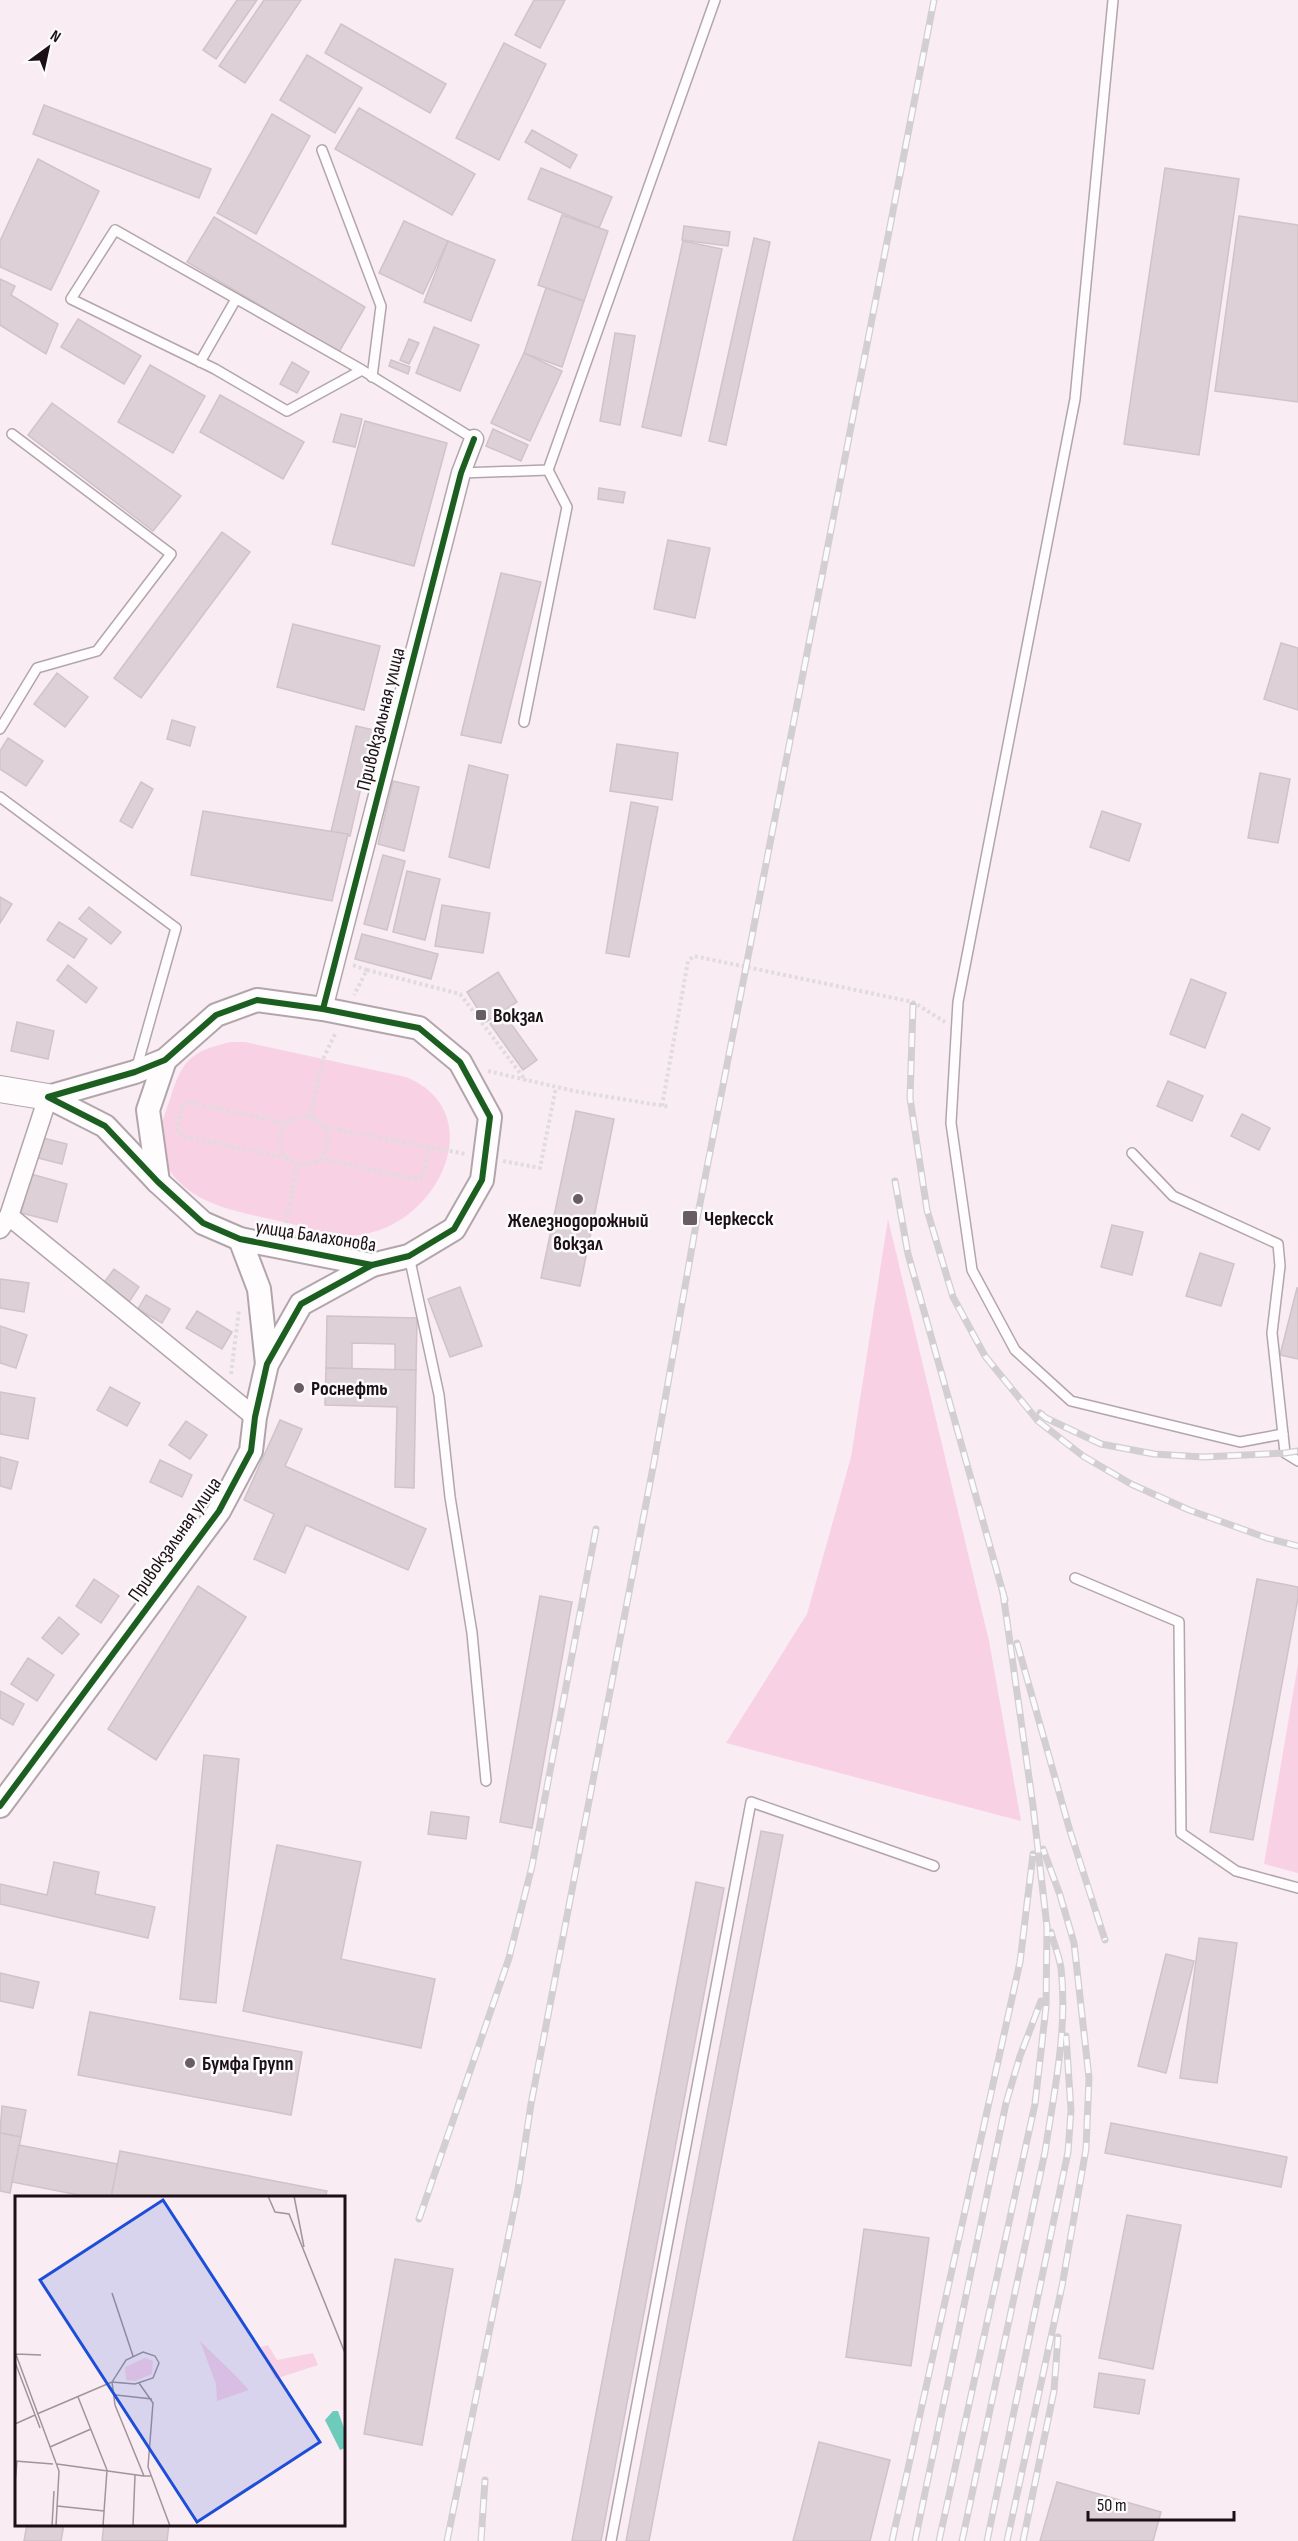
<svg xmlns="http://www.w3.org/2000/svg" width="1298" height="2541" font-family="'Sofia Sans Condensed',sans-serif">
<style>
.green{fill:#f8d2e4}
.building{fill:#ddd0d6;stroke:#d0c3c9;stroke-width:1.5}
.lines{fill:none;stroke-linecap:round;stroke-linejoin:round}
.service-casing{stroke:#b2a6ac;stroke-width:12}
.minor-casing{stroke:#b2a6ac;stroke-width:21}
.tertiary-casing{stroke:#b2a6ac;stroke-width:26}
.secondary-casing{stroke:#b2a6ac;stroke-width:28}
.path{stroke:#e0dcde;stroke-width:4;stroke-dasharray:3 3;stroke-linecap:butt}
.service{stroke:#fefcfd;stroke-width:9}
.minor{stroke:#fefcfd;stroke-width:18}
.tertiary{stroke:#fefcfd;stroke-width:22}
.secondary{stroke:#fefcfd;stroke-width:26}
.rail-casing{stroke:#d3ced1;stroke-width:7}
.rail{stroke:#fbfbfb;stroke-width:4.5;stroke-dasharray:14;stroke-linecap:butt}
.cycleway-casing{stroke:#fbfbfb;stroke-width:10}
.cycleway{stroke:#1b5e20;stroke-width:6}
.poi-dot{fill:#695c62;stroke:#fbfbfb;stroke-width:2}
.labels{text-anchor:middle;stroke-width:5;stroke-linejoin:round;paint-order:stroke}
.street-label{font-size:20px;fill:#1c0f15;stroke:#fbfbfb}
.poi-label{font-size:20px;font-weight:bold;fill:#1c0f15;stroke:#fbfbfb;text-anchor:start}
.inset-road{fill:none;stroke:#a1949a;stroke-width:1.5}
.view{fill:#1d4ed8;fill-opacity:0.15;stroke:#1d4ed8;stroke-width:3}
.inset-edge{fill:none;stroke:#1c0f15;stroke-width:3}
</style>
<rect width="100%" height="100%" fill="#f9ecf2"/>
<!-- green -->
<g class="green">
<path d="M231 1042H245L406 1077C499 1115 429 1246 337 1235 320 1233 302 1226 284 1222 240 1212 181 1205 162 1156 155 1138 164 1116 170 1099 182 1060 191 1051 231 1042Z"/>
<path d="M888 1219 989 1641 1021 1821 726 1743 807 1614 851 1457Z"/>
<path d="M1298 1664V1873L1264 1864Z"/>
</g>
<!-- building -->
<g class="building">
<path d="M237 0H257L216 59 203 50Z"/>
<path d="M264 0H301L245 83 219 66Z"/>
<path d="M534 0H565L540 48 515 35Z"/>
<path d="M341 24 446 84 430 113 325 53Z"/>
<path d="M504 43 546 64 499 160 456 138Z"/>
<path d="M307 55 362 88 335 133 280 100Z"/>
<path d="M44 105 211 169 199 198 33 134Z"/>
<path d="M359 108 475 174 452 215 335 149Z"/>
<path d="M272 114 310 136 256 234 217 213Z"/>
<path d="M532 130 577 155 570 168 525 142Z"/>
<path d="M38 159 99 191 51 290 0 267V241Z"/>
<path d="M541 168 612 197 599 228 528 199Z"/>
<path d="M1165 168 1239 179 1199 455 1124 444Z"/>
<path d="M562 215 608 231 584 301 538 285Z"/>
<path d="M1239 216 1298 225V402L1215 391Z"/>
<path d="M214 217 365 307 339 352 187 262Z"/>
<path d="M404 221 448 241 423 294 379 273Z"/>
<path d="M684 226 730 232 728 246 682 240Z"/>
<path d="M754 238 770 242 726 445 709 441Z"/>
<path d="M448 241 495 260 471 321 424 302Z"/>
<path d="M683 241 722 249 681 436 642 427Z"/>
<path d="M0 279 15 286 11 295 58 324 46 354 0 325Z"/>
<path d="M546 288 584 301 562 367 524 353Z"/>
<path d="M78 319 141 356 124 384 61 347Z"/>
<path d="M434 327 479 345 460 391 416 373Z"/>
<path d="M615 333 635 336 620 425 600 421Z"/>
<path d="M409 339 419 343 409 364 400 360Z"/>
<path d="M524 353 562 371 530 441 491 423Z"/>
<path d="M391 360 410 367 408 374 389 366Z"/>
<path d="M292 362 309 372 297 393 280 384Z"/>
<path d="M150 365 205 396 173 453 118 422Z"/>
<path d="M220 395 304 442 283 479 200 432Z"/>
<path d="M52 403 181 496 153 531 28 435Z"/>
<path d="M341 414 362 419 355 447 333 442Z"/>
<path d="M365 421 447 443 414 566 332 544Z"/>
<path d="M493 429 528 445 521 461 486 446Z"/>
<path d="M599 488 625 492 623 503 598 499Z"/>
<path d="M222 532 250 552 141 698 114 678Z"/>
<path d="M668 540 710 548 695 618 654 609Z"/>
<path d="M501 573 541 582 501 743 461 735Z"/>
<path d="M293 624 380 646 364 710 277 687Z"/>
<path d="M1281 643 1298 648V710L1264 699Z"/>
<path d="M57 673 88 697 65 727 34 704Z"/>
<path d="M172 720 195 727 190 746 167 739Z"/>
<path d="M356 726 374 730 350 836 331 832Z"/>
<path d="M8 738 43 761 26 786 0 769V751Z"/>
<path d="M617 744 678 753 672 800 610 791Z"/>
<path d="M469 765 508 775 489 868 449 857Z"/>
<path d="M1260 773 1290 779 1278 843 1248 838Z"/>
<path d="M393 781 419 787 404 851 378 844Z"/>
<path d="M141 782 153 789 132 828 120 821Z"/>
<path d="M631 802 658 807 629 957 606 953Z"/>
<path d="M203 811 348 834 332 901 191 875Z"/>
<path d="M1102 811 1141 824 1129 861 1090 847Z"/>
<path d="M383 855 405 861 387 930 364 924Z"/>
<path d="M407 871 440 879 425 940 393 932Z"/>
<path d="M0 897 12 904 0 923Z"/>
<path d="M442 905 490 913 483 953 435 946Z"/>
<path d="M89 907 121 932 111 944 79 919Z"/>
<path d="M59 922 87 939 74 958 47 940Z"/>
<path d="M362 934 438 954 431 979 355 959Z"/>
<path d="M68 965 97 988 86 1003 57 980Z"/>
<path d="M498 972 517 1002 486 1022 467 992Z"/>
<path d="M1191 979 1226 993 1205 1048 1170 1034Z"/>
<path d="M504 1014 537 1060 523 1070 490 1024Z"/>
<path d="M17 1022 54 1031 48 1059 11 1051Z"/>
<path d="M1168 1081 1203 1096 1192 1121 1157 1106Z"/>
<path d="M576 1111 614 1119 580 1286 541 1278Z"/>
<path d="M1242 1114 1270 1128 1259 1150 1231 1136Z"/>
<path d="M39 1137 67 1144 62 1164 34 1157Z"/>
<path d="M31 1174 67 1184 57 1222 21 1213Z"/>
<path d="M1112 1225 1143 1232 1132 1275 1101 1267Z"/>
<path d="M1200 1253 1234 1264 1221 1306 1186 1296Z"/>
<path d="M114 1269 139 1287 129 1302 103 1284Z"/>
<path d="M0 1279 29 1283 24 1312 0 1308Z"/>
<path d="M460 1287 482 1346 450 1357 428 1299Z"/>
<path d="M1297 1288H1298V1359L1280 1355Z"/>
<path d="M146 1295 170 1309 162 1323 138 1309Z"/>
<path d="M197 1311 232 1332 222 1349 186 1328Z"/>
<path d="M327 1316 417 1318 416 1370H395V1344L352 1343V1369L326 1368Z"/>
<path d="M0 1326 27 1335 16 1368 0 1363Z"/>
<path d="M326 1368 416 1370 414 1488 395 1487 397 1407 325 1405Z"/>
<path d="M110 1387 140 1403 127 1426 97 1410Z"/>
<path d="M0 1392 35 1398 28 1439 0 1434Z"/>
<path d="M280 1420 302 1429 285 1466 426 1529 408 1570 306 1525 285 1573 254 1559 274 1514 244 1500Z"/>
<path d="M186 1421 207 1435 190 1459 169 1445Z"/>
<path d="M0 1457 18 1462 11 1489 0 1486Z"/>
<path d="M160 1460 192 1475 182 1497 150 1482Z"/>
<path d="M94 1579 119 1596 101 1623 76 1606Z"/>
<path d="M1257 1579 1298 1587V1598L1253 1840 1210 1832Z"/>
<path d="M198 1586 246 1617 156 1760 108 1729Z"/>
<path d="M540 1596 572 1602 532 1828 500 1822Z"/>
<path d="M59 1617 79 1634 62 1654 42 1638Z"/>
<path d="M28 1658 54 1675 37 1701 11 1684Z"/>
<path d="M0 1691 24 1704 13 1725 0 1718Z"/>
<path d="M204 1755 239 1759 216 2003 180 1999Z"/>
<path d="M431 1812 469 1817 466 1839 428 1834Z"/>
<path d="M761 1831 783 1835 649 2541H626Z"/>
<path d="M277 1845 361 1862 341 1959 435 1979 421 2048 243 2011Z"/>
<path d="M54 1862 99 1872 95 1894 155 1907 148 1938 0 1904V1884L47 1895Z"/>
<path d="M696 1882 724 1888 601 2541H572Z"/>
<path d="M1199 1938 1237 1943 1217 2083 1180 2078Z"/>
<path d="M1166 1954 1194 1961 1166 2073 1138 2066Z"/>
<path d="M0 1973 39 1982 33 2008 0 2001Z"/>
<path d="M90 2012 302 2052 291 2115 78 2075Z"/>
<path d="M2 2106 26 2110 21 2137 0 2133Z"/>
<path d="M1111 2123 1287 2157 1281 2187 1105 2153Z"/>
<path d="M0 2133 21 2137 10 2193 0 2191Z"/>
<path d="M19 2145 118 2164 111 2198H94L12 2182Z"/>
<path d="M120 2151 327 2191 325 2198H111Z"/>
<path d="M1127 2215 1181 2225 1153 2369 1099 2358Z"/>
<path d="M864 2229 929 2238 911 2366 846 2357Z"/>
<path d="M395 2259 453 2269 422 2445 364 2434Z"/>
<path d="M1099 2373 1145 2380 1139 2414 1094 2407Z"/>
<path d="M819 2442 890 2460 870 2541H793Z"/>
<path d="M1057 2482 1161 2512 1153 2541H1040Z"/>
<path d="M27 2524H64L61 2541H24Z"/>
<path d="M104 2524H169L167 2541H102Z"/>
</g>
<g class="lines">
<!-- service casing -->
<g class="service-casing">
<g id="service">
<path d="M1113 0 1075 399 958 1002 951 1123 972 1270 1015 1350 1071 1401 1240 1442 1283 1434"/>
<path d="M322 150 381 306 372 377"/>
<path d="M200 362 236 299"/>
<path d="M362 370 115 230 71 299 215 369 287 411 362 370 474 439"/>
<path d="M461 473 548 470 715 0"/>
<path d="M524 722 567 507 548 470"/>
<path d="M0 729 37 668 97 651 171 554 12 434"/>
<path d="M0 797 176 928 136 1070"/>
<path d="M1132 1153 1173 1196 1278 1244 1280 1266 1272 1333 1285 1453 1298 1461"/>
<path d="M409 1256 439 1395 450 1497 472 1633 486 1781"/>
<path d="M1075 1578 1179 1622 1181 1833 1236 1871 1298 1888"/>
<path d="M611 2541 751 1802 934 1866"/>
</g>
</g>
<!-- minor casing -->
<g class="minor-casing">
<g id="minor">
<path d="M323 1009 461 473 474 439"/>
<path d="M9 1216 255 1417"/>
<path d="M0 1229 9 1216 48 1097"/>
</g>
</g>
<!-- tertiary casing -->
<g class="tertiary-casing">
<g id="tertiary">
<path d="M257 1000 323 1009 419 1028 460 1062 490 1117 482 1180 454 1229 409 1256 372 1265 240 1239 203 1223 158 1182 105 1126 48 1097 135 1072 165 1060 216 1015Z"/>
<path d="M158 1182 148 1110 165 1060"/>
<path d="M240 1239 259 1289 267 1364"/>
<path d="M0 1806 219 1511 251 1451 255 1417 267 1364 301 1304 372 1265"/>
</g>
</g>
<!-- secondary casing -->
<g class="secondary-casing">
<path id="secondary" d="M0 1089 48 1097"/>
</g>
<!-- path -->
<g class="path">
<path d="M353 965 367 970 354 995"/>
<path d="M367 970 460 994 526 1081"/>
<path d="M488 1071 574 1091 670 1107"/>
<path d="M662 1106 688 961 694 956 913 1002 945 1022"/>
<circle cx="304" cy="1140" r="24"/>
<path d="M310 1117 323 1059 336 1032"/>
<path d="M326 1127 466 1154"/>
<path d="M287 1158 182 1136 177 1130 182 1106 188 1102 287 1123"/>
<path d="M320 1159 417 1179 423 1177 429 1147"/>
<path d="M503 1161 540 1168 556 1087"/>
<path d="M286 1223 297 1164"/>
<path d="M231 1374 239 1310"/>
</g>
<!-- service -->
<use href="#service" class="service"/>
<!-- minor -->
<use href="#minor" class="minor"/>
<!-- tertiary -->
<use href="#tertiary" class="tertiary"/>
<!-- secondary -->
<use href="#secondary" class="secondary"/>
<!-- rail casing -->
<g class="rail-casing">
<g id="rail">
<path d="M913 1005 910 1098 927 1210 953 1297 985 1356 1038 1421 1083 1456 1131 1484 1189 1510 1267 1538 1298 1546"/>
<path d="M895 1181 908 1254 1005 1600"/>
<path d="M1040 1413 1046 1418 1101 1444 1154 1454 1203 1457 1285 1453 1298 1451"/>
<path d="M1017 1643 1070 1831 1105 1940"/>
<path d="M419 2219 509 1958 532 1866 596 1529"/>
<path d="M447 2541 518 2189 531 2104 654 1462 697 1219 934 0"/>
<path d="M481 2541 485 2480"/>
<path d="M892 2541 1020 1962 1033 1854"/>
<path d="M915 2541 1006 2103 1020 2056 1041 2001"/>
<path d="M939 2541 1035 2104 1046 2007 1047 1927 1033 1806 1003 1593"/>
<path d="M962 2541 1045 2152C1054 2092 1068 2029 1061 1968 1059 1956 1054 1944 1051 1932"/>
<path d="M987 2541 1068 2152 1071 2110 1066 2036"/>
<path d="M1007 2541 1062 2286 1086 2149 1089 2078 1074 1943 1060 1895 1043 1849"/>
<path d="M1023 2541 1054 2391 1058 2337"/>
</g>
</g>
<!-- rail -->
<use href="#rail" class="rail"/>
<!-- cycleway casing -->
<g class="cycleway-casing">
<g id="cycleway">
<path d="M257 1000 323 1009 419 1028 460 1062 490 1117 482 1180 454 1229 409 1256 372 1265 240 1239 203 1223 158 1182 105 1126 48 1097 135 1072 165 1060 216 1015Z"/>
<path d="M323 1009 461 473 474 439"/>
<path d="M0 1806 219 1511 251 1451 255 1417 267 1364 301 1304 372 1265"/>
</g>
</g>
<!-- cycleway -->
<use href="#cycleway" class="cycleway"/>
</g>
<!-- markers -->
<g class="poi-dot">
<rect x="475" y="1009" width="12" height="12" rx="3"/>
<circle cx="578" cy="1199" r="6"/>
<rect x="682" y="1210" width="16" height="16" rx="3"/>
<circle cx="299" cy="1388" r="6"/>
<circle cx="190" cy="2063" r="6"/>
</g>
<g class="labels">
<!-- street labels -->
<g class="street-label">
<text transform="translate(380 719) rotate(-76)" y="7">Привокзальная улица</text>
<text transform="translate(316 1235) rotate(9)" y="7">улица Балахонова</text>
<text transform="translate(174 1539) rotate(-55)" y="7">Привокзальная улица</text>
</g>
<!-- poi labels -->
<g class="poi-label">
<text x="493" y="1022">Вокзал</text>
<text x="704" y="1225">Черкесск</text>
<text x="578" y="1227" text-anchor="middle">Железнодорожный<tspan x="578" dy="23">вокзал</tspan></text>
<text x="311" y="1395">Роснефть</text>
<text x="202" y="2070">Бумфа Групп</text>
</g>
</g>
<!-- overview -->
<g transform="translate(15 2196)">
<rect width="330" height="330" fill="#f9ecf2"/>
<path d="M185 145 220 179 234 194 202 205 201 188ZM253 149 262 164 298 157 303 169 260 183 246 151ZM130 162 138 165 137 178 120 185 111 184 110 171Z" fill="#f8d2e4"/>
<path d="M318 215H323L330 235V252L325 254 310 224Z" fill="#6ccbbb"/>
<path class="inset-road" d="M253 0 260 16 274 18 330 157M279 0 289 51M97 97 118 160M0 156 44 275 41 330M128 156 140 160 144 167 138 182 120 188 97 186 111 164ZM1 158 26 159M0 166 25 232M97 186 100 209 129 280H136M124 187 138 207 133 271 155 330M101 199 137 203M63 201 92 274 88 330M22 218 97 186M0 228 20 219M35 251 76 233M0 265 38 268M42 268 129 280M0 287 2 265M42 310 89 315M37 330 39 295M118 330 120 279"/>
<path class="view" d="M148 4 305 246 182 326 25 84Z"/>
<rect width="330" height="330" class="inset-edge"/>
</g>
<!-- north arrow -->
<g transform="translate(48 48) rotate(33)" stroke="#fbfbfb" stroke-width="4.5" paint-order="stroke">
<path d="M0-4.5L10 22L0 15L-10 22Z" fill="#1c0f15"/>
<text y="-9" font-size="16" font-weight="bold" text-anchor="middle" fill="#1c0f15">N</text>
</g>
<!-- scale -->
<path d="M1088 2511v9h146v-9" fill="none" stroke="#1c0f15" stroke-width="3"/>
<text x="1097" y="2511" font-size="18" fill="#1c0f15" stroke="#fbfbfb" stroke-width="4.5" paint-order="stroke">50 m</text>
</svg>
